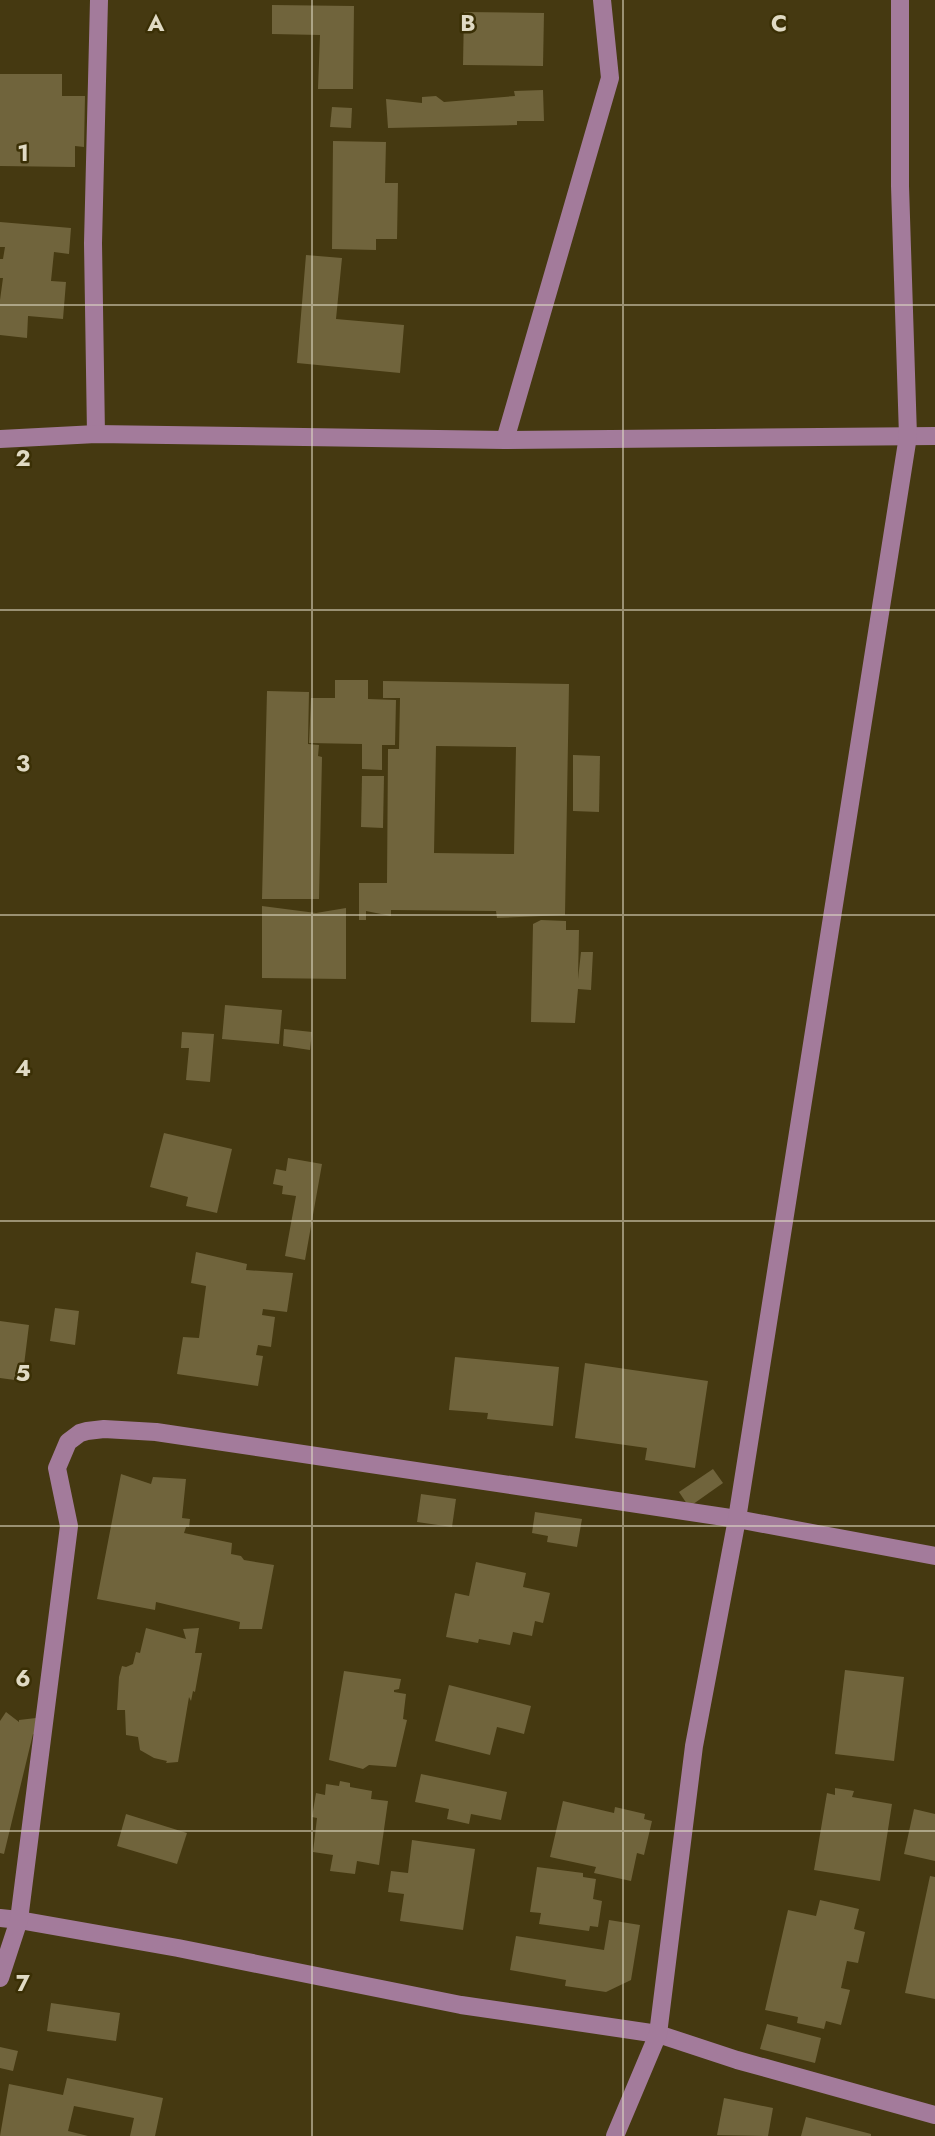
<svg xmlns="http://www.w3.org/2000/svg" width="935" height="2136" font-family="Jost,sans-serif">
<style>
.building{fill:#70643c;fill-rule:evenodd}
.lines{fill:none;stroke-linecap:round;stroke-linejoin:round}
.minor{stroke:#a37b9b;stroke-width:18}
.grid{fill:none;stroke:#e0dac4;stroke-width:2;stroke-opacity:0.55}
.grid-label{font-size:23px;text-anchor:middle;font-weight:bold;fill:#e0dac4;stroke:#3a2f05;stroke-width:5;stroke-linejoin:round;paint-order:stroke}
</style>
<rect width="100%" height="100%" fill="#453911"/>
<!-- building -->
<g class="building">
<path d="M272 5 354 6 353 89H318L320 35 272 34Z"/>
<path d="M464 12 544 13 543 66 463 65Z"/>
<path d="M0 74H62V96H85L84 147 75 146V167L0 166Z"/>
<path d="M543 90 544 121H517V125L388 128 386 99 422 103V97L436 96 444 102 515 96 514 91Z"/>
<path d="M332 107 352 108 351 128 330 127Z"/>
<path d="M333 141 386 142 385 183H398L397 239H376V250L332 249Z"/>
<path d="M0 222 71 228 69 254 54 252 51 281 66 282 63 319 28 316 27 338 0 335V300L3 278H0V259H3L5 247H0Z"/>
<path d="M306 255 342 258 336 319 404 325 400 373 297 363Z"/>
<path d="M335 680H368V699L396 700 395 745H382V770L362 769V744L309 743 311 698H335Z"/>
<path d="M383 681 569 684 565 915 497 918 496 911 391 910V916L366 911V920H359V883H387L388 749H399L400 698H383ZM436 746 516 747 514 854 434 853Z"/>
<path d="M267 691 309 692 308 744 319 745 318 756 322 757 319 899H262Z"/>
<path d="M573 755 600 756 599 812 573 811Z"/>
<path d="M362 776H384L383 828 361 827Z"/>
<path d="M262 906 316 913 346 908V979L262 978Z"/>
<path d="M541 920 566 921V930H579L578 979 581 952H593L591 990 578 989 575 1023 531 1022 533 924Z"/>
<path d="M225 1005 282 1010 279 1044 222 1039Z"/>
<path d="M284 1029 312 1032 310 1050 283 1046Z"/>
<path d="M182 1032 214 1034 210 1082 186 1080 189 1048H181Z"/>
<path d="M164 1133 232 1149 217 1213 186 1206 188 1197 150 1187Z"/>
<path d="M288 1158 322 1164 305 1260 285 1256 296 1196 282 1194 283 1186 273 1184 276 1169 286 1171Z"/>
<path d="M196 1252 247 1264 246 1270 293 1273 287 1312 263 1309 262 1315 275 1317 271 1347 258 1345 256 1355 263 1356 258 1386 177 1374 183 1337 199 1338 206 1286 191 1283Z"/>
<path d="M55 1308 79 1311 75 1345 50 1341Z"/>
<path d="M0 1321 29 1325 22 1381 0 1378Z"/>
<path d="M455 1357 559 1367 553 1426 487 1419 488 1413 449 1410Z"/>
<path d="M585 1363 708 1381 695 1468 645 1460 647 1448 575 1438Z"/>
<path d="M713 1469 723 1483 689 1507 679 1492Z"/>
<path d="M121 1474 151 1484 153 1477 186 1479 182 1518 190 1519 189 1527H186L184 1533 232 1543 231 1554 241 1556 244 1560 274 1565 262 1629H239L240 1622 156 1602 155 1610 97 1599Z"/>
<path d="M421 1494 456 1499 452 1527 417 1522Z"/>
<path d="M535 1512 582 1519 577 1547 547 1542 548 1536 532 1533Z"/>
<path d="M476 1562 526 1573 523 1587 550 1593 543 1623 535 1621 532 1636 513 1632 510 1645 479 1639 478 1643 446 1637 455 1593 469 1596Z"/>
<path d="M146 1628 186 1639 183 1629 199 1628 195 1653H202L195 1692 193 1691 191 1701 189 1697 178 1762 166 1763 167 1761 154 1758 140 1750 138 1737 126 1735 125 1710H117L119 1677 122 1666 126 1667 133 1664 136 1652 140 1653Z"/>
<path d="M845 1670 904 1677 894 1761 835 1754Z"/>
<path d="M344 1671 401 1679 399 1689 394 1690V1692L406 1694 403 1719 407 1720 396 1767 369 1765 363 1769 329 1760Z"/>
<path d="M449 1685 531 1706 524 1734 497 1727 490 1755 435 1741Z"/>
<path d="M6 1712 19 1722V1720L36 1718 35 1735 33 1734 4 1854 0 1853V1721Z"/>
<path d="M421 1774 507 1792 501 1820 471 1814 469 1824 447 1819 449 1809 415 1802Z"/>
<path d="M340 1781 350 1783V1787L372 1791 371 1799 388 1801 379 1865 357 1861 355 1874 330 1871 333 1855 313 1852 317 1818 312 1817 316 1793 325 1795 326 1784 339 1786Z"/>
<path d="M835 1788 854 1791 852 1797 892 1804 880 1881 814 1870 827 1793 835 1795Z"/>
<path d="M563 1801 614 1813 615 1807 645 1814 644 1819 652 1821 644 1855 637 1853 631 1881 594 1873 596 1867 550 1857Z"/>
<path d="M914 1809 935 1814V1861L904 1854Z"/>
<path d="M126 1814 187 1833 177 1864 117 1846Z"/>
<path d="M412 1840 475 1849 463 1930 400 1921 404 1894 388 1892 391 1871 408 1873Z"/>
<path d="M537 1867 583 1873V1877L596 1879 593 1899 602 1901 598 1927 590 1926 589 1931 539 1924 541 1913 530 1912Z"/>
<path d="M930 1876 935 1877V1999L905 1993Z"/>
<path d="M820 1900 859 1909 854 1929 865 1932 858 1963 847 1961 841 1988 850 1990 841 2025 826 2021 824 2029 797 2023 798 2017 765 2010 788 1910 816 1916Z"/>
<path d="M609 1920 640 1925 631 1980 606 1992 565 1986 566 1980 510 1970 516 1936 604 1950Z"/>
<path d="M51 2003 120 2013 116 2041 47 2031Z"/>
<path d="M767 2024 821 2038 815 2063 760 2049Z"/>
<path d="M0 2047 18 2051 13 2071 0 2068Z"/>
<path d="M67 2078 163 2098 155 2136H130L134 2118 74 2106 68 2131 88 2136H0L9 2084 63 2095Z"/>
<path d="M724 2098 773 2108 768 2136 717 2135Z"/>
<path d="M806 2117 871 2134V2136H801Z"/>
</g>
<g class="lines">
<!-- minor -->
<g class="minor">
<path d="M96 434 93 243 99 0"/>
<path d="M0 439 96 434 505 440 935 436"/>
<path d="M505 440 610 78 602 0"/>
<path d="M0 1918 19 1920 178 1948 461 2005 658 2034 737 2060 935 2115"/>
<path d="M0 1978 19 1920 69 1526 57 1468 68 1442 80 1433 87 1431 104 1429 156 1432 737 1519 935 1556"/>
<path d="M615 2136 658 2034 694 1746 737 1519 908 436 900 186V0"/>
</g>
</g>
<!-- grid -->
<path class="grid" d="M312 0V2136M623 0V2136M0 305H935M0 610H935M0 915H935M0 1221H935M0 1526H935M0 1831H935"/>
<g class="grid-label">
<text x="156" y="31">A</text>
<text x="468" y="31">B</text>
<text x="779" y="31">C</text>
<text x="23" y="161">1</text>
<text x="23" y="466">2</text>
<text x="23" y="771">3</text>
<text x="23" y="1076">4</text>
<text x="23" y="1381">5</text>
<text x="23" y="1686">6</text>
<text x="23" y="1991">7</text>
</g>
</svg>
